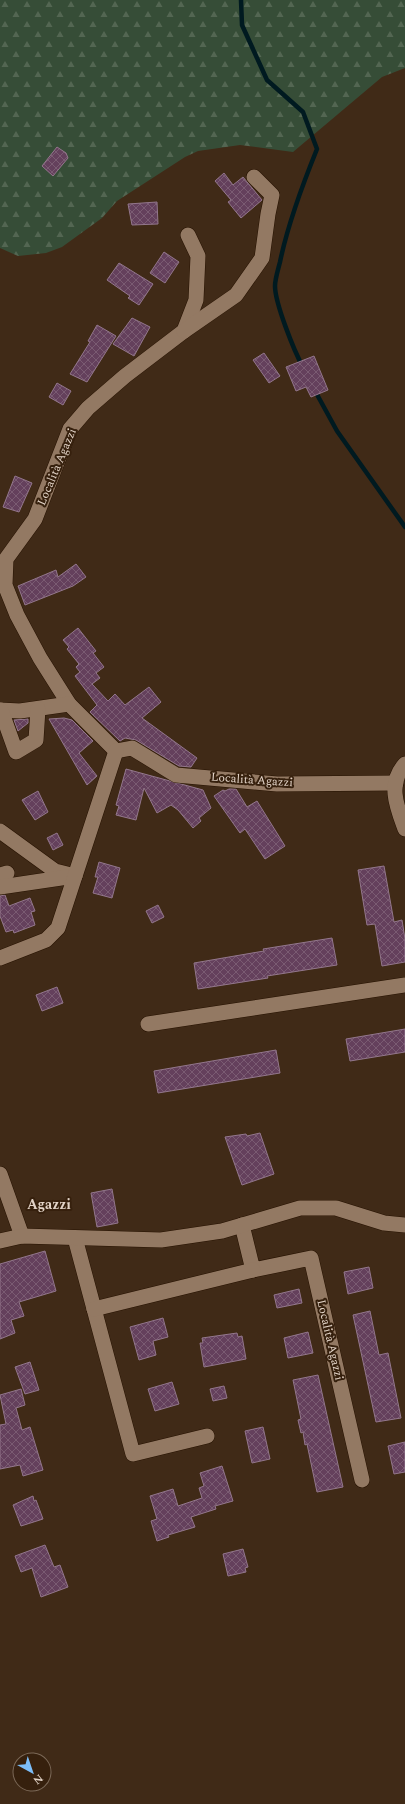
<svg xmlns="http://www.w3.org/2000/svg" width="405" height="1804" font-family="Spectral,serif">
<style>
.forest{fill:url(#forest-firs)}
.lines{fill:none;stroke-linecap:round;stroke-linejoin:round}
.stream{stroke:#001a20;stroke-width:4.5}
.building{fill:url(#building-cross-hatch);stroke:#93778c}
.minor-casing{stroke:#261201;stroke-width:16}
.minor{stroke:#937963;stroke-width:15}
.labels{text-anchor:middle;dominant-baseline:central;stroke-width:4;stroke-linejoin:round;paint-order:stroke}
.street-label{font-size:12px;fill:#e2d3c7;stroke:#36200d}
.quarter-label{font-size:14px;font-weight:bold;fill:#e2d3c7;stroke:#36200d}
</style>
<defs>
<pattern id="forest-firs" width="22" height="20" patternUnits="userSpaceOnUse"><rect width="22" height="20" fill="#364d37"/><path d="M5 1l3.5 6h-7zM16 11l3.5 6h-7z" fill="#536652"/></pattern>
<pattern id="building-cross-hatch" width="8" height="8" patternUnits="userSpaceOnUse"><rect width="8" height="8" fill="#64405c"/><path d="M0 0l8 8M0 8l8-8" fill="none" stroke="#7a5b72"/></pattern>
</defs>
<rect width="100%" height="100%" fill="#402a17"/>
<path class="forest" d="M 0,0 L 405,0 L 405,68 L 382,77 L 293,152 L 240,145 L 198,151 L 185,157 L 117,201 L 102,218 L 62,247 L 46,253 L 18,256 L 0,248 Z"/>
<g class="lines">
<g class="stream">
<path d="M 241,0 L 242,25 L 267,80 L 303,112 L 317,149 C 302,186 288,223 280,262 C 278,270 275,279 275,286 C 275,303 294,351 303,367"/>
<path d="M 314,389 L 337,431 L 405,527"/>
</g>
</g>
<g class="building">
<path d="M 57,147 L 66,153 L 68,158 L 53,176 L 42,166 Z"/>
<path d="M 224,173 L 233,185 L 243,177 L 262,200 L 241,218 L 228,202 L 231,200 L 215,181 Z"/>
<path d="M 157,202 L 158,224 L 132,225 L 128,204 Z"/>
<path d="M 164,252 L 179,262 L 165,283 L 150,273 Z"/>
<path d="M 119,263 L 153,284 L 139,305 L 128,298 L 130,296 L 107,280 Z"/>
<path d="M 132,318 L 150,327 L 134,356 L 113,344 Z"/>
<path d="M 97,325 L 116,336 L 87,382 L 70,374 L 90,342 L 88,341 Z"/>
<path d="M 264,353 L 280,376 L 269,383 L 253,360 Z"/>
<path d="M 314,356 L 328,390 L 311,397 L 306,387 L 296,391 L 286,367 Z"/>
<path d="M 57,383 L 71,391 L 63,405 L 49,397 Z"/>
<path d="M 15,476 L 32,483 L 19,512 L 3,507 Z"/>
<path d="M 76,564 L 86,577 L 73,586 L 25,605 L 18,586 L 56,570 L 58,577 Z"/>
<path d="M 78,628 L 96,651 L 93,653 L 104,667 L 96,673 L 100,678 L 92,684 L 108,701 L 115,694 L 125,705 L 149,687 L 161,702 L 142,718 L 197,758 L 191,767 L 179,766 L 136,740 L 125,738 L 120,741 L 90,712 L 97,705 L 75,676 L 80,672 L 76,667 L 79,664 L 67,649 L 69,647 L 63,640 Z"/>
<path d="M 64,718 L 72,720 L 93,741 L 79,753 L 97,776 L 87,785 L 49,719 Z"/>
<path d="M 28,719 L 28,723 L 18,731 L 14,720 Z"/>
<path d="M 126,769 L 203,790 L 211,808 L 199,818 L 201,821 L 193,828 L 178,810 L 171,805 L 157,813 L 144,788 L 136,820 L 116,815 L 119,806 L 116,805 Z"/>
<path d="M 229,789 L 236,789 L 247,807 L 257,801 L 285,846 L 265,859 L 245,829 L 240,833 L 214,796 L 223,790 L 225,791 Z"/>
<path d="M 38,791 L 48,812 L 35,820 L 22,800 Z"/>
<path d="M 57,833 L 63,845 L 53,850 L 47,838 Z"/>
<path d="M 99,862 L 120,868 L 112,898 L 93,893 L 98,877 L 95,877 Z"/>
<path d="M 384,866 L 394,922 L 402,920 L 405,939 L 405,962 L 382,966 L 375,924 L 367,925 L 358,870 Z"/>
<path d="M 5,895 L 9,906 L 30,898 L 35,911 L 31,912 L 35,925 L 14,933 L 13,930 L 6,932 L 0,916 L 0,896 Z"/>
<path d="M 158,905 L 164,917 L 152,923 L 146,911 Z"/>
<path d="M 332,938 L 337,965 L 267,976 L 268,978 L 198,989 L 194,963 L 264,951 L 263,949 Z"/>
<path d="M 57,987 L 63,1003 L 42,1011 L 36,995 Z"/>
<path d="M 405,1029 L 405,1052 L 350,1061 L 346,1039 Z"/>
<path d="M 276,1050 L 280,1073 L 158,1093 L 154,1071 Z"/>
<path d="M 260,1133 L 274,1174 L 242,1185 L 225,1137 L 246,1134 L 247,1136 Z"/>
<path d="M 112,1189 L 118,1223 L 97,1227 L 91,1193 Z"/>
<path d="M 45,1251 L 56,1291 L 19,1302 L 24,1316 L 11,1320 L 15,1333 L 0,1339 L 0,1264 Z"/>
<path d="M 369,1267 L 373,1288 L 348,1294 L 344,1272 Z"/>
<path d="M 299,1289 L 302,1303 L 277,1308 L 274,1295 Z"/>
<path d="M 370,1311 L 379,1355 L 388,1353 L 401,1418 L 376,1422 L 353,1315 Z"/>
<path d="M 163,1318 L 168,1337 L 153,1341 L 156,1355 L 139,1360 L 130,1327 Z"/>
<path d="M 308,1332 L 313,1353 L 288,1358 L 284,1338 Z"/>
<path d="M 237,1333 L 238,1337 L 242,1336 L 246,1359 L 204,1367 L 200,1343 L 203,1343 L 202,1338 Z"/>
<path d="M 30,1362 L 39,1390 L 25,1394 L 15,1367 Z"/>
<path d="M 318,1375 L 343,1487 L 317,1492 L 307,1444 L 305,1445 L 303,1432 L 301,1433 L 298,1420 L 301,1419 L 293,1380 Z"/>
<path d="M 172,1382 L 179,1404 L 155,1411 L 148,1389 Z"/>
<path d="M 224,1386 L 227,1398 L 213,1401 L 210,1389 Z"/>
<path d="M 21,1389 L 25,1405 L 16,1408 L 22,1430 L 30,1427 L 43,1470 L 23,1476 L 20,1465 L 0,1469 L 0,1425 L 6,1424 L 0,1395 Z"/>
<path d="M 263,1427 L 270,1459 L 252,1463 L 245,1431 Z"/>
<path d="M 405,1442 L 405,1472 L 394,1474 L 388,1446 Z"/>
<path d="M 222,1466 L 233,1501 L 215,1506 L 216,1509 L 191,1517 L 195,1527 L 168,1535 L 169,1537 L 157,1541 L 151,1521 L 157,1519 L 150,1496 L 173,1489 L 178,1506 L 202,1498 L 199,1488 L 204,1486 L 200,1473 Z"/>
<path d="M 33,1496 L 34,1501 L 36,1500 L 43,1519 L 21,1526 L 13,1505 Z"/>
<path d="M 45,1545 L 54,1567 L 60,1565 L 68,1587 L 41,1597 L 32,1568 L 21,1572 L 15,1556 Z"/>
<path d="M 243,1549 L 248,1567 L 245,1568 L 246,1572 L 228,1576 L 223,1554 Z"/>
</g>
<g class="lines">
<defs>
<g id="minor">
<path d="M 188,235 L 198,256 L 196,300 L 184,331 L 125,376 L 88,408 L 70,429 L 35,519 L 6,559 L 5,585 L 17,615 L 40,658 L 69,704 L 116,751 L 132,748 L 176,775 L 277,784 L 396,783"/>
<path d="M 184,331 L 236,295 L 262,258 L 268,214 L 272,195 L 254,177"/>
<path d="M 0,710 L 20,711 L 69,704"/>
<path d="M 1,710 L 16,752 L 36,740 L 38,709"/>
<path d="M 405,764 C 387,784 397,807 405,829"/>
<path d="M 0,831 L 55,871 L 75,876"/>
<path d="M 0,875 L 7,873"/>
<path d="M 0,887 L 68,877"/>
<path d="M 0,958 L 46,940 L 58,928 L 116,751"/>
<path d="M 148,1024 L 405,985"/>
<path d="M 0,1174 L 22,1236"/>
<path d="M 242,1225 L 253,1270 L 311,1258 L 362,1480"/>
<path d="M 75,1238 L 133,1454 L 207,1436"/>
<path d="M 0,1241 L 22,1236 L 161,1240 L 222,1231 L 300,1208 L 336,1208 L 384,1223 L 405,1225"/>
<path d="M 94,1309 L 253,1270"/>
</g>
</defs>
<use href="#minor" class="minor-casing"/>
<use href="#minor" class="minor"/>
</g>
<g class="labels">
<g class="street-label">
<text transform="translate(57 467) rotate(-67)">Località Agazzi</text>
<text transform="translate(252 780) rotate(4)">Località Agazzi</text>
<text transform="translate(330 1340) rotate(77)">Località Agazzi</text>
</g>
<g class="quarter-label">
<text x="49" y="1204">Agazzi</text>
</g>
</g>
<g transform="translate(32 1772) rotate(140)"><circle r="19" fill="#36200d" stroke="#7b6857"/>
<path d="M0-3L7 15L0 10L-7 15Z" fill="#7dbef9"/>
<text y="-6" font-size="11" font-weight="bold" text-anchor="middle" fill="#e2d3c7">N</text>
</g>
</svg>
